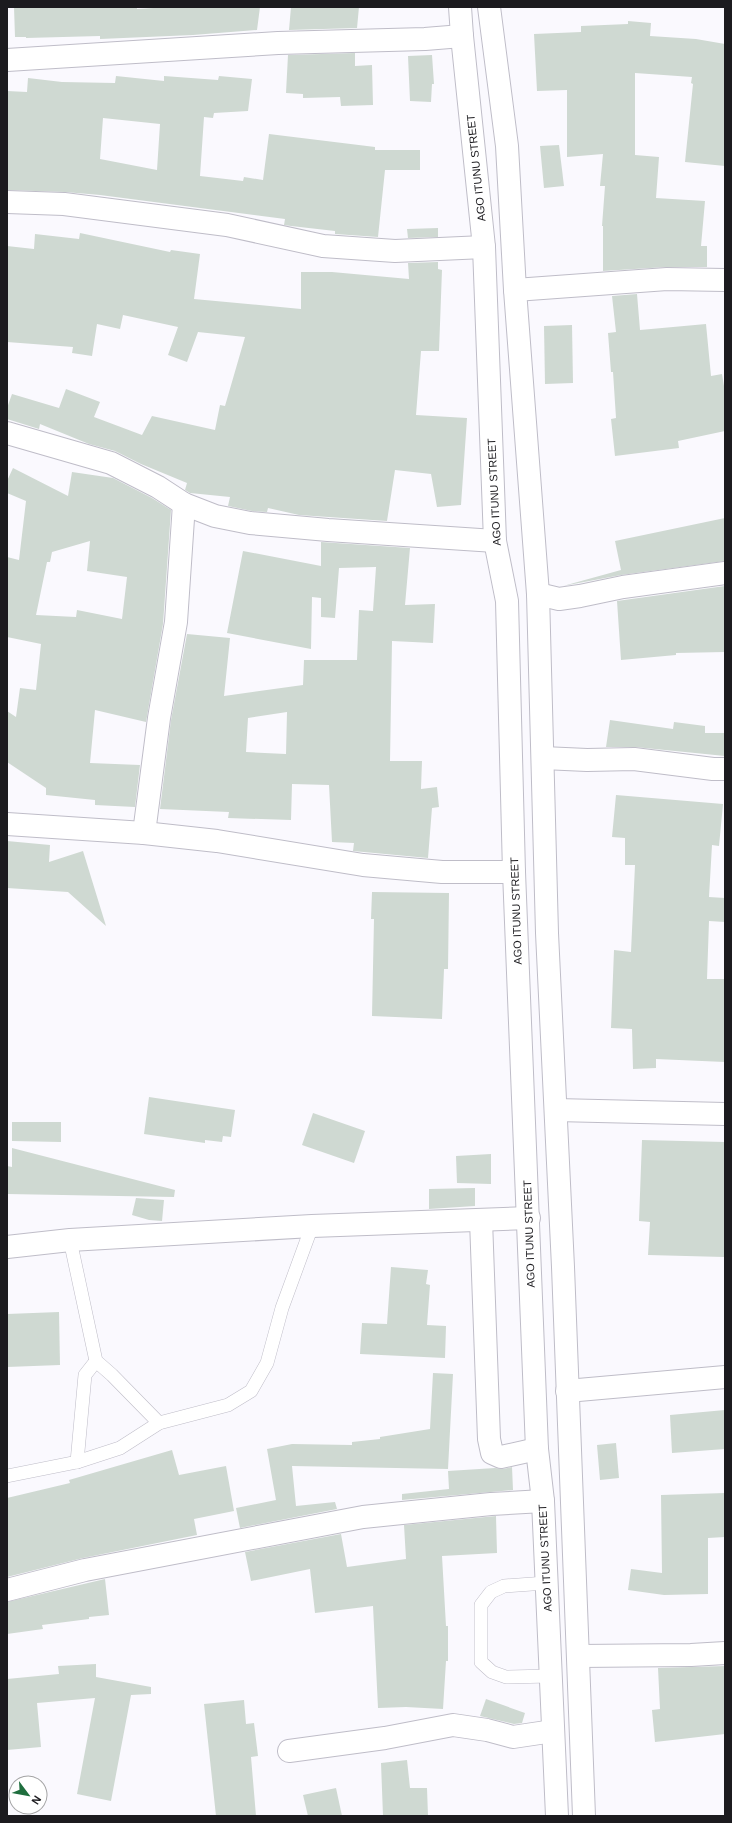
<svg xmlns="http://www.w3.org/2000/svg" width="732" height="1823" font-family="Arial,sans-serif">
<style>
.building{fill:#cfd9d2;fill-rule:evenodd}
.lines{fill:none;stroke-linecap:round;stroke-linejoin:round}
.service-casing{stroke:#bfbdc8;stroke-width:14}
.minor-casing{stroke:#bfbdc8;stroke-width:24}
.secondary-casing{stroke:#bfbdc8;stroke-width:24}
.service{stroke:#fff;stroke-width:13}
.minor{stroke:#fff;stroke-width:22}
.secondary{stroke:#fff;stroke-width:22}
.labels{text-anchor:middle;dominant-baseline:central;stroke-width:3.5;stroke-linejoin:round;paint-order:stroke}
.street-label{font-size:11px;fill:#1c1b1f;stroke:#fff}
</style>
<rect width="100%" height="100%" fill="#faf9fe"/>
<g class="building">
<path d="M 14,7 L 137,7 L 137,9 L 170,7 L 260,7 L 257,30 L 193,35 L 100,39 L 100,36 L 26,38 L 26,37 L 15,37 Z"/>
<path d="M 291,7 L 359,7 L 357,28 L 289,30 Z"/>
<path d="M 628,21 L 651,23 L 650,36 L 696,39 L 725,44 L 725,166 L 685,162 L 693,84 L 691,83 L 692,77 L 635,73 L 635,155 L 659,157 L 656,198 L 705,201 L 701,246 L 707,246 L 707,267 L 666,267 L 603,271 L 603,226 L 602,226 L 605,186 L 600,186 L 603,154 L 567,157 L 567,90 L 537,91 L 534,34 L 581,32 L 581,26 L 628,24 Z"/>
<path d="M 355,53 L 355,66 L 372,65 L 373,105 L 341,106 L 340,97 L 303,98 L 303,94 L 286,93 L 288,55 Z"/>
<path d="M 432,55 L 434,84 L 432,84 L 431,102 L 410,101 L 408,56 Z"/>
<path d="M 116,76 L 164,81 L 164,76 L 218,80 L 219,76 L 252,79 L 248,111 L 214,113 L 213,118 L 204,117 L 200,176 L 243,181 L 244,177 L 263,180 L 269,134 L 375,147 L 375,150 L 420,150 L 420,170 L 385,170 L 378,237 L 335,234 L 335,231 L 291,226 L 284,225 L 285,219 L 100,195 L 65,192 L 7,190 L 7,91 L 27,92 L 28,78 L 62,82 L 115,83 ZM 103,118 L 160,124 L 157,170 L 100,159 Z"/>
<path d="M 559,145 L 564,186 L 544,188 L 540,146 Z"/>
<path d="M 438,228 L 438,237 L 408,238 L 407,229 Z"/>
<path d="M 80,233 L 170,252 L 171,250 L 200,254 L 194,299 L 301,309 L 301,272 L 332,272 L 409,279 L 408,263 L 438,262 L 438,269 L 442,270 L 439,351 L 421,351 L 416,415 L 467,418 L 461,505 L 437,507 L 431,474 L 395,470 L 387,521 L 299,515 L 268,508 L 267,512 L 252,511 L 228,506 L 230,497 L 190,493 L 185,490 L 187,483 L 141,464 L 115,451 L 89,444 L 40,424 L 39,429 L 7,419 L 7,408 L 12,394 L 59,408 L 66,389 L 100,402 L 94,417 L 142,435 L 152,416 L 215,430 L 220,405 L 225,406 L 245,337 L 198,332 L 187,362 L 168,355 L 178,327 L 123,315 L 120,329 L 97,324 L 92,356 L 72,353 L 73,347 L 7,342 L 7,246 L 34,249 L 35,234 L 79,239 Z"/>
<path d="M 637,294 L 640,330 L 706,324 L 711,376 L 722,374 L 725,392 L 725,431 L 678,441 L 679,448 L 615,456 L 611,419 L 616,418 L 613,372 L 611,372 L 608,333 L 616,332 L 612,296 Z"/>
<path d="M 572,325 L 573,383 L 545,384 L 544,326 Z"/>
<path d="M 13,468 L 68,496 L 72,472 L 113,478 L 152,498 L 171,510 L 163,624 L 146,722 L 95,710 L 90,763 L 140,765 L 135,807 L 95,805 L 95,800 L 46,795 L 46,788 L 7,762 L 7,711 L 16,717 L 20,688 L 36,690 L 41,644 L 7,637 L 7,557 L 19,560 L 26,501 L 7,493 L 7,481 ZM 90,541 L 87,571 L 127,577 L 122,619 L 77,610 L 76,617 L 36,615 L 47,562 L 50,562 L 52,552 Z"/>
<path d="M 725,518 L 725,561 L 621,575 L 563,586 L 621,570 L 615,541 Z"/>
<path d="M 321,542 L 410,548 L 405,605 L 435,604 L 433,643 L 392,641 L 390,761 L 422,761 L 421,789 L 437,787 L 439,807 L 432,808 L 428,858 L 353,851 L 354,843 L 332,842 L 329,785 L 292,784 L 291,820 L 228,818 L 229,812 L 160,809 L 171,720 L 187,634 L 230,638 L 224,696 L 303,685 L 304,660 L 357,660 L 359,610 L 373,611 L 376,567 L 339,568 L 335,618 L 321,617 L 321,598 L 312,597 L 311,649 L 227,633 L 243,551 L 321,566 ZM 287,712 L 286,754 L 246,752 L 248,718 Z"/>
<path d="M 725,586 L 725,652 L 676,653 L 676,655 L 621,660 L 617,601 Z"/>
<path d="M 610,720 L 673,729 L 674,722 L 705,726 L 705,733 L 725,733 L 725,756 L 635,747 L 606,747 Z"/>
<path d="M 616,795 L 723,804 L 719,846 L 712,845 L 709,897 L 725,898 L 725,922 L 709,921 L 707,979 L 725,979 L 725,1062 L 656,1059 L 656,1068 L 633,1069 L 632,1029 L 611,1028 L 614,950 L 631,952 L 635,865 L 625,865 L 625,838 L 612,837 Z"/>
<path d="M 7,841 L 50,845 L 49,862 L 83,851 L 106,926 L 68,892 L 7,888 Z"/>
<path d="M 372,892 L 449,893 L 448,969 L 444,969 L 442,1019 L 372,1016 L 374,919 L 371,919 Z"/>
<path d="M 149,1097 L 235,1110 L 231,1137 L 223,1136 L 222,1142 L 205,1140 L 205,1143 L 144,1134 Z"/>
<path d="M 313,1113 L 365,1131 L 354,1163 L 302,1145 Z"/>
<path d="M 12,1122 L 61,1122 L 61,1142 L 12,1141 Z"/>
<path d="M 642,1140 L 725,1142 L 724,1257 L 648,1255 L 650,1222 L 639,1221 Z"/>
<path d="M 12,1148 L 175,1190 L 174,1197 L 7,1194 L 7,1166 L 12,1167 Z"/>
<path d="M 491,1154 L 491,1184 L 457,1183 L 456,1156 Z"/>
<path d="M 475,1188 L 475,1206 L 429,1209 L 429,1189 Z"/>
<path d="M 136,1198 L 164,1200 L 162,1221 L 149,1220 L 132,1215 Z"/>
<path d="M 391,1267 L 428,1270 L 426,1284 L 430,1285 L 427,1325 L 446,1326 L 445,1358 L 360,1354 L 362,1323 L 387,1324 Z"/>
<path d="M 59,1312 L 60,1365 L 7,1367 L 7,1314 Z"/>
<path d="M 433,1373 L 453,1374 L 448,1469 L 292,1466 L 296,1506 L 335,1502 L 337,1509 L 240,1528 L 236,1508 L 276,1500 L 267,1449 L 292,1444 L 352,1445 L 352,1442 L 380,1439 L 380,1437 L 430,1429 Z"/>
<path d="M 725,1410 L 725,1449 L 672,1453 L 670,1415 Z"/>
<path d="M 616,1443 L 619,1478 L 600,1480 L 597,1445 Z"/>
<path d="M 172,1450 L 179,1475 L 226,1466 L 234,1511 L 194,1519 L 197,1535 L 83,1558 L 7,1577 L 7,1498 L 70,1483 L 69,1480 Z"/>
<path d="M 512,1467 L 513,1490 L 402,1500 L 402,1494 L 449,1489 L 448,1471 L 495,1468 L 503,1469 Z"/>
<path d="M 725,1493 L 725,1537 L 708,1538 L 708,1594 L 664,1595 L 628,1590 L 631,1569 L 662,1573 L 661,1495 Z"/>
<path d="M 496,1516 L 497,1553 L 442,1556 L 446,1626 L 448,1626 L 448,1661 L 446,1661 L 443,1709 L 406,1707 L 378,1708 L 373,1606 L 315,1613 L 310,1569 L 251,1581 L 245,1552 L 341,1534 L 347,1567 L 406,1559 L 404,1525 Z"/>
<path d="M 105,1579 L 109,1615 L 89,1617 L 89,1619 L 42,1625 L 43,1629 L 7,1634 L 7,1602 Z"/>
<path d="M 96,1664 L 96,1677 L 151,1687 L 151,1694 L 131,1695 L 111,1801 L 77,1794 L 95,1698 L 37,1703 L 41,1747 L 7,1750 L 7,1679 L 59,1674 L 58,1666 Z"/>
<path d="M 725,1666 L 725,1734 L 655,1742 L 652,1710 L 660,1709 L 658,1668 Z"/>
<path d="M 486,1699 L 525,1713 L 522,1723 L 514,1724 L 480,1716 Z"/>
<path d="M 244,1700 L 246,1724 L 254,1723 L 258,1756 L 251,1757 L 256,1816 L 216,1816 L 204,1704 Z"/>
<path d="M 407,1760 L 410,1788 L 427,1788 L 428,1816 L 383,1816 L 381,1763 Z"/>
<path d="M 336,1788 L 342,1816 L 308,1816 L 303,1795 Z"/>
</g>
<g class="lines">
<defs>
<g id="service">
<path d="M 70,1240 L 96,1361 L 112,1375 L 159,1423"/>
<path d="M 77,1462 L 85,1375 L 96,1361"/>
<path d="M 7,1476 L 77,1462 L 120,1448 L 159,1423 L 228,1405 L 251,1391 L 267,1363 L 282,1308 L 312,1226"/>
<path d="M 546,1583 L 504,1586 L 491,1592 L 481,1605 L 481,1662 L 492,1672 L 506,1677 L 550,1676"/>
</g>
<g id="minor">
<path d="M 7,60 L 278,43 L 425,39 L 462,36"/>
<path d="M 7,202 L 64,204 L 227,225 L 323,246 L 395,251 L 484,247"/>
<path d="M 515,290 L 667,279 L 725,280"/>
<path d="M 7,433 L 111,463 L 158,487 L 184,504 L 215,516 L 250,523 L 328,530 L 495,541"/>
<path d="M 538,594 L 559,599 L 580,596 L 623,587 L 725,573"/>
<path d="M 543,758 L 587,760 L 634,759 L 713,769 L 725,769"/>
<path d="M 7,824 L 144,833 L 217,841 L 363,865 L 442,872 L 514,872"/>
<path d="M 144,833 L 159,718 L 176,622 L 184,504"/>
<path d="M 556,1110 L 725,1114"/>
<path d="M 481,1220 L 489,1439 L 492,1453 L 501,1457 L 537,1449"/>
<path d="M 7,1247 L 70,1240 L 312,1226 L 529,1218"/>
<path d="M 567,1391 L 725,1377"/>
<path d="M 7,1590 L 85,1570 L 363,1517 L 491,1504 L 543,1501"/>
<path d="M 578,1656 L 691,1655 L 725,1653"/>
<path d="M 289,1751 L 385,1738 L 453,1725 L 487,1730 L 513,1737 L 553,1731"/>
</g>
<g id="secondary">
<path d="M 460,7 L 462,36 L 484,247 L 495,541 L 507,601 L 514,872 L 537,1449 L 543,1501 L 557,1816"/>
<path d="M 489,7 L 507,146 L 515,290 L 538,594 L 547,933 L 563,1267 L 584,1816"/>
</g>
</defs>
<use href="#service" class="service-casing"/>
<use href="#minor" class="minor-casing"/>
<use href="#secondary" class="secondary-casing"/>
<use href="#service" class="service"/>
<use href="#minor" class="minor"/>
<use href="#secondary" class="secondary"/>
</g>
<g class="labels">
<g class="street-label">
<text transform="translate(476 168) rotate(-96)">AGO ITUNU STREET</text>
<text transform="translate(494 492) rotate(-93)">AGO ITUNU STREET</text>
<text transform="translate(516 911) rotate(-92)">AGO ITUNU STREET</text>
<text transform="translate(529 1234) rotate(-92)">AGO ITUNU STREET</text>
<text transform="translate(545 1558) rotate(-93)">AGO ITUNU STREET</text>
</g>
</g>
<rect width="732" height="1823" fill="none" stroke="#1c1b1f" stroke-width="16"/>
<g transform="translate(28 1795) rotate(122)"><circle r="19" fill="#ffffff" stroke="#a4a4a5"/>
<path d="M0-3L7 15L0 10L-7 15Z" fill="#1f6e3e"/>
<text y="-6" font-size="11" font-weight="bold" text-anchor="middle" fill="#1c1b1f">N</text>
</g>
</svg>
